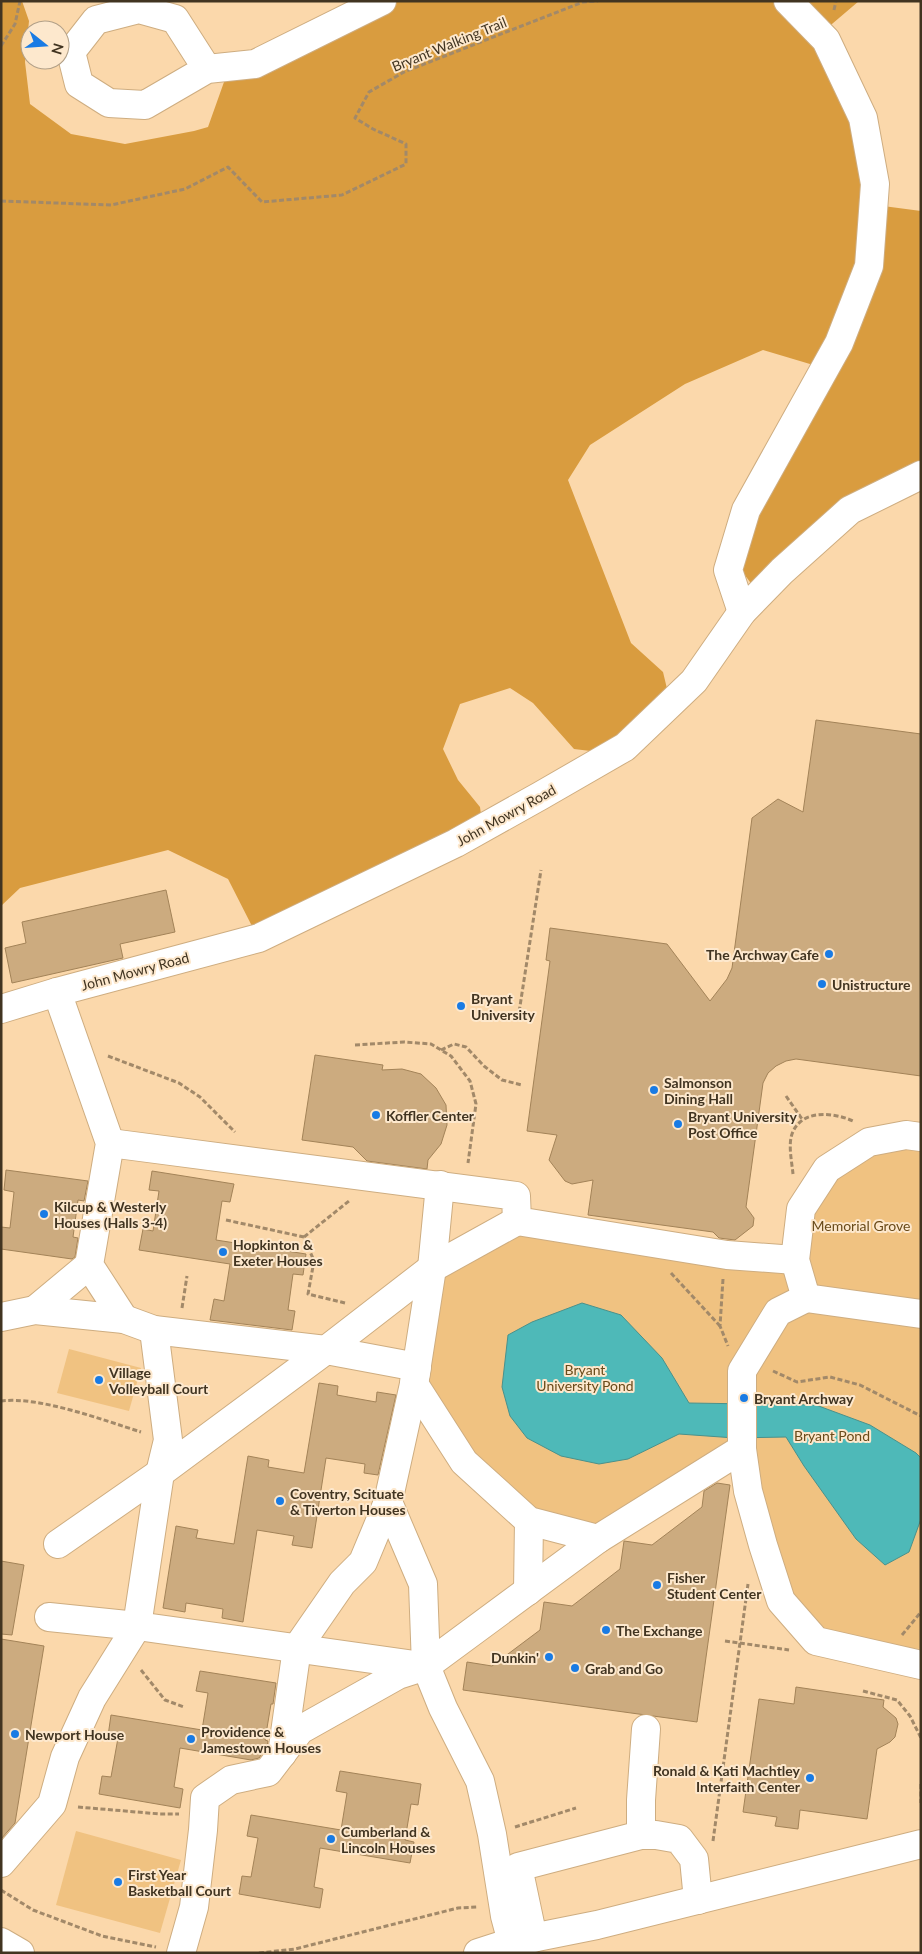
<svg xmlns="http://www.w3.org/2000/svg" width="922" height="1954" font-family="Lato,sans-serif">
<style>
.green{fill:#f0c281}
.forest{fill:#d99c3f}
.water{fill:#4eb9b8;stroke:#4a918b}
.building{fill:#ccab7f;stroke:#a38358}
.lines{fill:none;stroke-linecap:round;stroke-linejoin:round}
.minor-casing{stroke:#cead80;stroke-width:30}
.path{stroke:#a28969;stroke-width:3;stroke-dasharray:5 2.5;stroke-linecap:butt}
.minor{stroke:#fff;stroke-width:28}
.poi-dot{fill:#197be4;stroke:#fde8cd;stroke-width:2}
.labels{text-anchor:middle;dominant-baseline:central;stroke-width:4;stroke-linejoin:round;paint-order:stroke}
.street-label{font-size:14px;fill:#413421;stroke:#fde8cd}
.poi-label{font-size:14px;font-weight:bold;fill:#413421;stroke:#fde8cd;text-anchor:start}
.park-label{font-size:14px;fill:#6a4b1a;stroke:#fde8cd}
</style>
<rect width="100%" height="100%" fill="#fbd8ab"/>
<g class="green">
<path d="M 921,1137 L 921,1649 L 816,1641 L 781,1601 L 742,1450 L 598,1539 L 529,1521 L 464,1462 L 417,1367 L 432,1268 L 517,1221 L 795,1260 L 801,1209 L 827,1169 Z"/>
<path d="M 69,1349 L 141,1368 L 129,1411 L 57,1393 Z"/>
<path d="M 76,1831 L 181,1860 L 160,1933 L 56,1905 Z"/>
</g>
<path class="forest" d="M 1,1 L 22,1 L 29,21 L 25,62 L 30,104 L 71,134 L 125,144 L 194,131 L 208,127 L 229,68 L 386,1 L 859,1 L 812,41 L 859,133 L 868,204 L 921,211 L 921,472 L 753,586 L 735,562 L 820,367 L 763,350 L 685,384 L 590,445 L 568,480 L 631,643 L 663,672 L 669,697 L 599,752 L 574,749 L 533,703 L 510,688 L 460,704 L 443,749 L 458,780 L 480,807 L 483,829 L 256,934 L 228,879 L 168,850 L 20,888 L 1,906 Z"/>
<path class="water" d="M 582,1303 L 621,1315 L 662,1358 L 689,1403 L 816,1405 L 870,1425 L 916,1453 L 921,1458 L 921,1519 L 909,1552 L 885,1565 L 856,1539 L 804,1466 L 786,1437 L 735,1438 L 679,1434 L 628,1459 L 599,1464 L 561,1456 L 527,1438 L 510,1416 L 502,1387 L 508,1335 L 532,1322 Z"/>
<g class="building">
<path d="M 816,720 L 921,734 L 921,1076 L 796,1059 L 786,1061 L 776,1066 L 768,1073 L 763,1083 L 746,1207 L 754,1218 L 753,1226 L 735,1240 L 719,1238 L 713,1232 L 588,1215 L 593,1180 L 572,1184 L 565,1181 L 549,1160 L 557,1135 L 527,1131 L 550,961 L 546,960 L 550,928 L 667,944 L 710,1001 L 727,979 L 732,968 L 752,818 L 778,799 L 803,812 Z"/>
<path d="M 166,890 L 175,932 L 120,944 L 123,958 L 12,983 L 5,948 L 26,943 L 22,922 Z"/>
<path d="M 315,1055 L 383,1065 L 382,1070 L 402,1069 L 421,1074 L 436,1088 L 446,1105 L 447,1125 L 441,1144 L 428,1160 L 427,1169 L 367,1161 L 353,1147 L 302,1140 Z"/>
<path d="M 6,1170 L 88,1181 L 84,1201 L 78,1200 L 73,1237 L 78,1238 L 75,1257 L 72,1259 L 1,1249 L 1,1227 L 10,1228 L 14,1192 L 4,1190 Z"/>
<path d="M 152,1171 L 234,1184 L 230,1202 L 222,1201 L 216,1240 L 306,1254 L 303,1275 L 293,1274 L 288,1310 L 295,1311 L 292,1330 L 210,1320 L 214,1299 L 224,1301 L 230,1264 L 139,1250 L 143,1229 L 153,1231 L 159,1191 L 149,1190 Z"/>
<path d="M 319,1383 L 338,1386 L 337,1395 L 376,1402 L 377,1392 L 396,1395 L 378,1475 L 364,1473 L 365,1464 L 326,1458 L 312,1548 L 292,1545 L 294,1536 L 257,1530 L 243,1622 L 222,1618 L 223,1609 L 186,1603 L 185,1612 L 163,1608 L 176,1526 L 198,1530 L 196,1538 L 234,1544 L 248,1456 L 269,1460 L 268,1467 L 304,1473 Z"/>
<path d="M 717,1483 L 730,1485 L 697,1722 L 463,1690 L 467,1662 L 492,1666 L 540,1630 L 544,1602 L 572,1606 L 620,1569 L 624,1541 L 652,1545 L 702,1507 L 704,1491 Z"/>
<path d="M 1,1561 L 24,1565 L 12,1635 L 1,1634 Z"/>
<path d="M 1,1639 L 44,1646 L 15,1823 L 1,1839 Z"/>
<path d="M 200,1671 L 276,1683 L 273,1704 L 271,1704 L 265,1740 L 268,1741 L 267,1747 L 259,1758 L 251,1760 L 180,1748 L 174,1787 L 183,1789 L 180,1808 L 99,1794 L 102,1776 L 111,1777 L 118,1738 L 108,1736 L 111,1715 L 202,1730 L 208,1693 L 196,1691 Z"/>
<path d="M 796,1687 L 884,1700 L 883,1707 L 896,1718 L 898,1724 L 895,1737 L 890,1742 L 877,1749 L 867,1819 L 800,1810 L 798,1829 L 775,1826 L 777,1817 L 743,1812 L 759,1699 L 794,1704 Z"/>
<path d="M 340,1771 L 421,1784 L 418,1805 L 411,1804 L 405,1840 L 414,1842 L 410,1863 L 320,1848 L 314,1887 L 323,1889 L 320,1908 L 239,1894 L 242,1876 L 251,1877 L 258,1838 L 247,1836 L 251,1815 L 341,1830 L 347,1793 L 336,1791 Z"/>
</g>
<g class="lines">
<defs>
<g id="minor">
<path d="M 207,69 L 175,19 L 139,9 L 96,20 L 71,52 L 79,84 L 109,103 L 145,105 L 207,69 L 255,64 L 382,1"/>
<path d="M 742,612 L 728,570 L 746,510 L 839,343 L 869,266 L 875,184 L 863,118 L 826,40 L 788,1"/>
<path d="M 57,992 L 110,1143 L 89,1265 L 124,1319"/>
<path d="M 1,1009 L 57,992 L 259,938 L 456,843 L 540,796 L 625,747 L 694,681 L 742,612 L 782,571 L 850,510 L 921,475"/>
<path d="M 921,1137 L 906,1135 L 869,1142 L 827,1169 L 801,1209 L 795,1260 L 806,1298 L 778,1312 L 742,1371 L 742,1449 L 748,1491 L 763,1545 L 781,1601 L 816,1641 L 921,1665"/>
<path d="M 110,1143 L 516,1196 L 517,1221 L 727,1255 L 795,1260"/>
<path d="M 440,1185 L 432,1268 L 414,1384 L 388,1502 L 423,1584 L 426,1666 L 443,1708 L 480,1781 L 492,1834 L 505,1916 L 512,1942"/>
<path d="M 806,1298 L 921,1314"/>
<path d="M 35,1310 L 89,1265"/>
<path d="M 1,1317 L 35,1310 L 124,1319 L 154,1330 L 326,1350 L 417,1367 L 414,1384 L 464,1462 L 529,1521 L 598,1539"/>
<path d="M 58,1544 L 160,1473 L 326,1350 L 432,1268 L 517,1221"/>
<path d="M 528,1591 L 529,1521"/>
<path d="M 49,1617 L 137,1626 L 422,1666"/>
<path d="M 282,1754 L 297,1648 L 342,1583 L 363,1562 L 388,1502"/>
<path d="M 641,1835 L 641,1800 L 646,1729"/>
<path d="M 1,1863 L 52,1804 L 65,1757 L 92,1698 L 137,1626 L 160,1473 L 168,1440 L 154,1330"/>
<path d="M 533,1938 L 518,1867 L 641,1835 L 656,1835 L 679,1839 L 694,1859 L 698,1900"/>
<path d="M 1,1942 L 20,1953"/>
<path d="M 181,1953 L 194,1907 L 203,1830 L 205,1798 L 231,1780 L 268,1772 L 300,1730 L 398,1675 L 426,1666 L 598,1539 L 742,1449"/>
<path d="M 478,1953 L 512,1942 L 597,1925 L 921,1844"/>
</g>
</defs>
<use href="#minor" class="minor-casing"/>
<g class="path">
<path d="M 834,10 L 836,1"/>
<path d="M 1,46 L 15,24 L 20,1"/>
<path d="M 1,201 L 111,205 L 185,189 L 228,167 L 262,202 L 342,195 L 406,164 L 406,144 L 373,129 L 355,118 L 369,92 L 404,72 L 583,2 L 598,1"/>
<path d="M 518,1019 L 541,870"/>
<path d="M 355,1045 L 404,1042 L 431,1044 L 451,1056 L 470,1081 L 476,1104 L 468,1163"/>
<path d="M 441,1050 L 454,1044 L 466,1047 L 484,1066 L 502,1080 L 522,1085"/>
<path d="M 108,1056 L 179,1083 L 200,1097 L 235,1132"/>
<path d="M 786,1096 L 802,1119"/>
<path d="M 793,1174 C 792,1163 788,1145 792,1134 C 801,1109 833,1112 853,1121"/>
<path d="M 226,1220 L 304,1237 L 314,1261 L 308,1294 L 345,1303"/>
<path d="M 304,1237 L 349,1201"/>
<path d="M 671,1273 L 720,1326"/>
<path d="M 723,1279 L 720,1326 L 728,1346"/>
<path d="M 182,1308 L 187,1276"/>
<path d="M 773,1371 L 797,1382 L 830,1377 L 860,1385 L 921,1416"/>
<path d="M 1,1401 C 39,1396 103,1420 141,1432"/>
<path d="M 902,1635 L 921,1612"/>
<path d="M 725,1641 L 789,1650"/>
<path d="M 141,1670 L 165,1700 L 184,1707"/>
<path d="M 863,1691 L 897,1700 L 910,1716 L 921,1738"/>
<path d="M 921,1784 L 921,1803"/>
<path d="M 78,1807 L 160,1814 L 179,1814"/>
<path d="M 515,1827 L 576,1808"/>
<path d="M 713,1841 L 748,1584"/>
<path d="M 1,1890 L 33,1910 L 102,1936 L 156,1947"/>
<path d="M 259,1953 L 295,1949 L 458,1908 L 478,1907"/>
</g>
<use href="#minor" class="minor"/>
</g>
<g class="poi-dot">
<circle cx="829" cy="954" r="5"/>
<circle cx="822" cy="984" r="5"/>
<circle cx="461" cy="1006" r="5"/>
<circle cx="654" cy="1090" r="5"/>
<circle cx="376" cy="1115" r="5"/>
<circle cx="678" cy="1124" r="5"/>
<circle cx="44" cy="1214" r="5"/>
<circle cx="223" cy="1252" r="5"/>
<circle cx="99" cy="1380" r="5"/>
<circle cx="744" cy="1398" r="5"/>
<circle cx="280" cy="1501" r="5"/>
<circle cx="657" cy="1585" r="5"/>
<circle cx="606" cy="1630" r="5"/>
<circle cx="549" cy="1657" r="5"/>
<circle cx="575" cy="1668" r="5"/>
<circle cx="15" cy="1734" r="5"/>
<circle cx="191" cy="1739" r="5"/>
<circle cx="810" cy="1778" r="5"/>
<circle cx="331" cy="1839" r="5"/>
<circle cx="118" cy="1882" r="5"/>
</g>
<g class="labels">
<g class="street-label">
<text transform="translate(449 44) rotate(-22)">Bryant Walking Trail</text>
<text transform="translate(506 815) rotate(-29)">John Mowry Road</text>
<text transform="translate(135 971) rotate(-15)">John Mowry Road</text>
</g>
<g class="poi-label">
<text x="819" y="954" text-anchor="end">The Archway Cafe</text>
<text x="832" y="984">Unistructure</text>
<text x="471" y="998">Bryant<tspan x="471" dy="16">University</tspan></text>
<text x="664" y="1082">Salmonson<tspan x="664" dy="16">Dining Hall</tspan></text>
<text x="386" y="1115">Koffler Center</text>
<text x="688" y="1116">Bryant University<tspan x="688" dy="16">Post Office</tspan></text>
<text x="54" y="1206">Kilcup &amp; Westerly<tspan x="54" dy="16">Houses (Halls 3-4)</tspan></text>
<text x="233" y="1244">Hopkinton &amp;<tspan x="233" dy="16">Exeter Houses</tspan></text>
<text x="109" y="1372">Village<tspan x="109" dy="16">Volleyball Court</tspan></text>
<text x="754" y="1398">Bryant Archway</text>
<text x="290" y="1493">Coventry, Scituate<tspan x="290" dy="16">&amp; Tiverton Houses</tspan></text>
<text x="667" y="1577">Fisher<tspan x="667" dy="16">Student Center</tspan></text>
<text x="616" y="1630">The Exchange</text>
<text x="539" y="1657" text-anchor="end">Dunkin'</text>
<text x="585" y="1668">Grab and Go</text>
<text x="201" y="1731">Providence &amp;<tspan x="201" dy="16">Jamestown Houses</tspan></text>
<text x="25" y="1734">Newport House</text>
<text x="800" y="1770" text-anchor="end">Ronald &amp; Kati Machtley<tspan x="800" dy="16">Interfaith Center</tspan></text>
<text x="341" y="1831">Cumberland &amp;<tspan x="341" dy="16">Lincoln Houses</tspan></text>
<text x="128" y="1874">First Year<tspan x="128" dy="16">Basketball Court</tspan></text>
</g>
<g class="park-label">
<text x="861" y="1225">Memorial Grove</text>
<text x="585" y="1369">Bryant<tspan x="585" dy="16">University Pond</tspan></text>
<text x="832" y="1435">Bryant Pond</text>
</g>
</g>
<rect width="922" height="1954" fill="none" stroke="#413421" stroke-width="5"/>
<g transform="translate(45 45) rotate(107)"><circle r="24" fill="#fde8cd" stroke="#b2a088"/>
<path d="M0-4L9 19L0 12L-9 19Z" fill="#197be4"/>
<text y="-8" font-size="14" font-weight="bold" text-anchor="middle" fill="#413421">N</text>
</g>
</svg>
